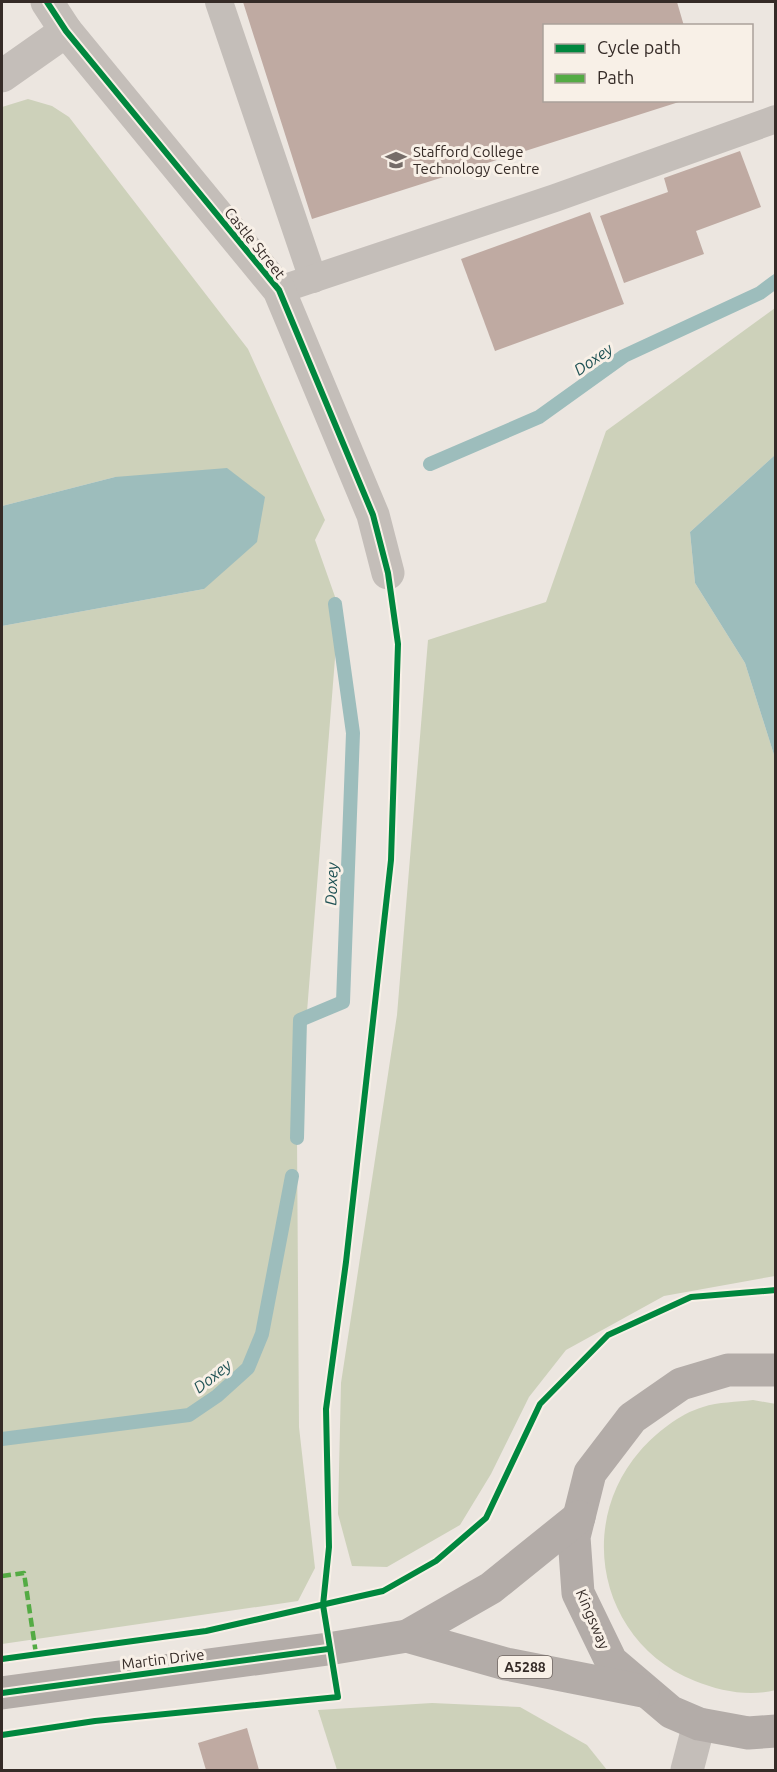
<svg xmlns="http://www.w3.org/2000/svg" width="777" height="1772" font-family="Ubuntu,sans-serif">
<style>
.green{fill:#cdd1ba}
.water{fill:#9dbdbc}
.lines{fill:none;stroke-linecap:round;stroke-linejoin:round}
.stream{stroke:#9dbdbc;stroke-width:14}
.building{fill:#bfaaa2}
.service{stroke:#c4beb9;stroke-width:28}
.minor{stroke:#c4beb9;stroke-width:33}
.tertiary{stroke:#c4beb9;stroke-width:33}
.primary{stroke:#b3aca8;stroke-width:33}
.quiet{stroke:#54ab44;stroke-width:4.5;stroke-dasharray:9 4.5;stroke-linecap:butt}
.cycleway-casing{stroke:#f8f0e7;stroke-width:10}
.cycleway{stroke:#00873e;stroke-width:6}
.labels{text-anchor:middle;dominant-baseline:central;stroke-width:6;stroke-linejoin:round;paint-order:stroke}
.shield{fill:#f8f0e7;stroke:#706661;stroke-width:1.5}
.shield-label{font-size:14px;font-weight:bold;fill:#352b27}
.poi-label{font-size:15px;fill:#352b27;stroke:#f8f0e7;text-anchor:start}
.street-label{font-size:15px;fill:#352b27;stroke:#f8f0e7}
.water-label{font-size:16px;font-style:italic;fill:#1f5255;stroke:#f8f0e7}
</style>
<rect width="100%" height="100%" fill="#ece6e0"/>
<g class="green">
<path d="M 28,99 L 52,106 L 69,117 L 248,349 L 325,520 L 315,540 L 339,608 L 297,1138 L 299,1427 L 315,1568 L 298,1601 L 2,1644 L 2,626 L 204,589 L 115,477 L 2,506 L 2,107 Z"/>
<path d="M 775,308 L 775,455 L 690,532 L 695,583 L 745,663 L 775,758 L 775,1276 L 664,1296 L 566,1350 L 529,1397 L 491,1474 L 460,1525 L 387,1567 L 352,1566 L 338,1514 L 341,1383 L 397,1015 L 428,640 L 546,602 L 606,431 Z"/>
<path d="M 753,1400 L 776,1404 L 776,1690 C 749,1697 720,1691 695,1681 C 602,1644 574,1527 640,1451 C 656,1433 679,1414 703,1407 C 718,1402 737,1402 753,1400 Z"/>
<path d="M 432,1703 L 520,1707 L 587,1745 L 607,1770 L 337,1770 L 318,1710 Z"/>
</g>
<g class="water">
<path d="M 775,455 L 775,758 L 745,663 L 695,583 L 690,532 Z"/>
<path d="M 227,468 L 265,497 L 257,542 L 204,589 L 2,626 L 2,506 L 115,477 Z"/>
</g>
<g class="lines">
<g class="stream">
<path d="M 430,464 L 539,417 L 624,356 L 760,293 L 776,281"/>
<path d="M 297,1138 L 300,1020 L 343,1002 L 353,733 L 335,604"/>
<path d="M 2,1439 L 189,1415 L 217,1396 L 248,1368 L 262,1334 L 292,1176"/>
</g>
</g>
<g class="building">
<path d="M 243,2 L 677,2 L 684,26 L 544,26 L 544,100 L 682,101 L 312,219 Z"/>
<path d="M 740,151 L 761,207 L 696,231 L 704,254 L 624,283 L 600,216 L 668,192 L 664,178 Z"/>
<path d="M 590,212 L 624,304 L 495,351 L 461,259 Z"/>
<path d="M 247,1728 L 259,1770 L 206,1770 L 198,1743 Z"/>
</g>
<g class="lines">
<g class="service">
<path d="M 219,2 L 313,279"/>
<path d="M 279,290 L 555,198 L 776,119"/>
</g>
<g class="minor">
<path d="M 47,2 L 66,31 L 279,290 L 373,515 L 388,573"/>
<path d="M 2,76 L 66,31"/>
</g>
<path class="tertiary" d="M 687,1770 L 699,1724"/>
<g class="primary">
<path d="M 776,1370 L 728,1370 L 681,1384 L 632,1418 L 590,1473 L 574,1537 L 578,1593 L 611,1661 L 671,1712 L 699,1724 L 748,1733 L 776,1731"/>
<path d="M 407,1636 L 506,1664 L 643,1691"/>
<path d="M 2,1693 L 328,1649 L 407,1636 L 491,1588 L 579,1517"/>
</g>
<path class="quiet" d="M 2,1576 L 24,1573 L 36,1654"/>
<defs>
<g id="cycleway">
<path d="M 2,1659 L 206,1631 L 383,1591 L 436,1561 L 486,1518 L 540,1404 L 608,1335 L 691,1297 L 776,1290"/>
<path d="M 2,1693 L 328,1649"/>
<path d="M 2,1735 L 95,1721 L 338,1697 L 323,1605 L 329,1547 L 326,1409 L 346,1262 L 391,860 L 398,644 L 388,573 L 373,515 L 279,290 L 66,31 L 47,2"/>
</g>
</defs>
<use href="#cycleway" class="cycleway-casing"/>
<use href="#cycleway" class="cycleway"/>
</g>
<defs>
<symbol id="university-bare" viewBox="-9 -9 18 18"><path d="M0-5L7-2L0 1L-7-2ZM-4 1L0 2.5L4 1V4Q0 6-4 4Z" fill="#756c68" stroke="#f8f0e7" stroke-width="2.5" paint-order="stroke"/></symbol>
</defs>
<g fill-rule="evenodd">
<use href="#university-bare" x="381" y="145" width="30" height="30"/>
</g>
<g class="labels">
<rect class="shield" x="498" y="1656" width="54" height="22" rx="4.5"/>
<g class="shield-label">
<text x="525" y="1667">A5288</text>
</g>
<g class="poi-label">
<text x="413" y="151">Stafford College<tspan x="413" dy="17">Technology Centre</tspan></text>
</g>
<g class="street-label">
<text transform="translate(255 243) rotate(51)">Castle Street</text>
<text transform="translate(593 1619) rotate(67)">Kingsway</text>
<text transform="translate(163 1659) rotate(-7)">Martin Drive</text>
</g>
<g class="water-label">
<text transform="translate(593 359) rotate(-35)">Doxey</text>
<text transform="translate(331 884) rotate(-88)">Doxey</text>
<text transform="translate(212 1376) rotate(-38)">Doxey</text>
</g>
</g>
<rect width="777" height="1772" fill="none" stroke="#352b27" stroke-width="6"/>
<rect x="543" y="24" width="210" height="78" fill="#f8f0e7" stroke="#aaa19a" stroke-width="1.5"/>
<rect x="555" y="44" width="30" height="9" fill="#00873e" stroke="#aaa19a" stroke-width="1.5"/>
<text x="597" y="54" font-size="18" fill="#352b27">Cycle path</text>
<rect x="555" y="74" width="30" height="9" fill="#54ab44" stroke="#aaa19a" stroke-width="1.5"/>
<text x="597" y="84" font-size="18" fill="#352b27">Path</text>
</svg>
